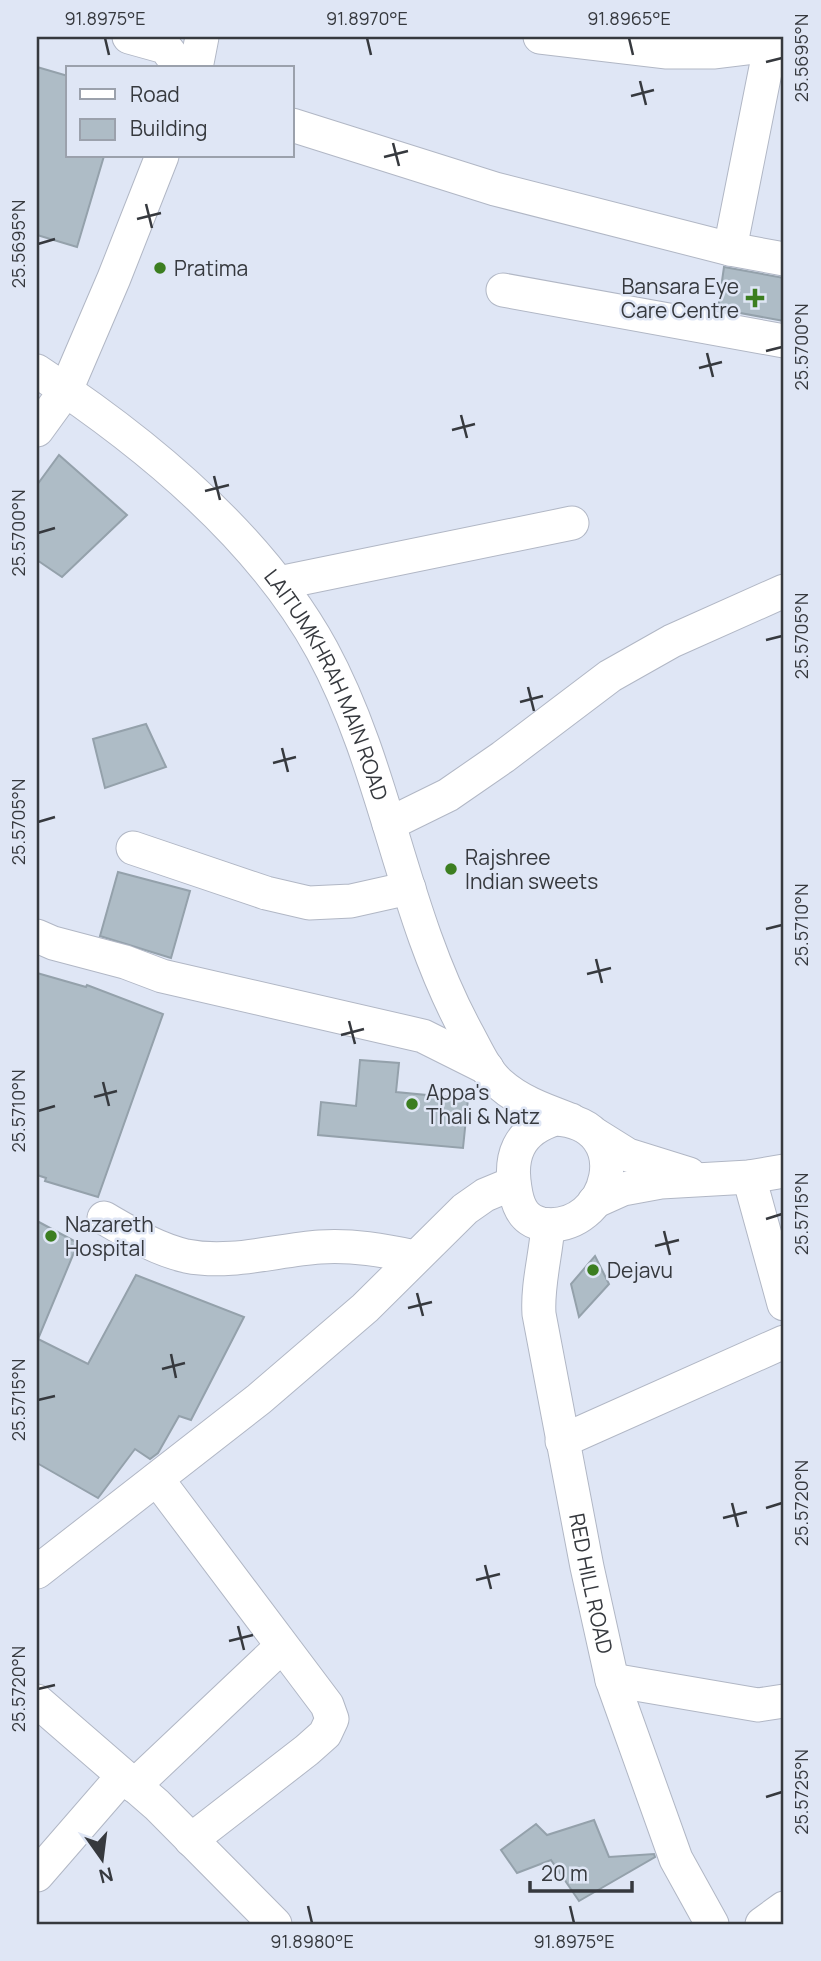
<svg xmlns="http://www.w3.org/2000/svg" width="821" height="1961" font-family="Manrope,sans-serif">
<style>
.building{fill:#aebcc6;stroke:#94a1ab;stroke-width:2}
.lines{fill:none;stroke-linecap:round;stroke-linejoin:round}
.minor-casing{stroke:#b1b7c5;stroke-width:35}
.minor{stroke:#fff;stroke-width:33}
.ticks{fill:none;stroke:#36393e;stroke-width:2.5}
.poi-dot{fill:#3c7e20;stroke:#dfe6f5;stroke-width:2.5}
.labels{text-anchor:middle;dominant-baseline:central;stroke-width:5;stroke-linejoin:round;paint-order:stroke}
.poi-label{font-size:21px;fill:#36393e;stroke:#dfe6f5;text-anchor:start}
.street-label{font-size:21px;fill:#36393e;stroke:#dfe6f5}
.neatline{fill:none;stroke:#36393e;stroke-width:2.5}
.ticks-label{font-size:18px;text-anchor:middle;fill:#36393e}
</style>
<rect width="100%" height="100%" fill="#dfe6f5"/>
<g class="building">
<path d="M 37,67 L 68,76 L 68,156 L 104,156 L 77,247 L 37,235 Z"/>
<path d="M 724,267 L 784,278 L 784,321 L 718,309 Z"/>
<path d="M 59,455 L 127,515 L 62,577 L 37,560 L 37,485 Z"/>
<path d="M 146,724 L 166,767 L 105,788 L 93,739 Z"/>
<path d="M 118,872 L 190,891 L 171,958 L 100,936 Z"/>
<path d="M 37,973 L 86,987 L 87,985 L 163,1014 L 98,1197 L 45,1181 L 46,1178 L 37,1175 Z"/>
<path d="M 360,1060 L 399,1063 L 396,1092 L 468,1099 L 463,1148 L 318,1135 L 321,1102 L 356,1106 Z"/>
<path d="M 37,1221 L 78,1243 L 38,1339 L 88,1364 L 136,1275 L 244,1317 L 191,1420 L 179,1416 L 158,1453 L 150,1459 L 135,1449 L 98,1498 L 37,1463 Z"/>
<path d="M 595,1256 L 609,1284 L 579,1317 L 571,1284 Z"/>
<path d="M 594,1820 L 609,1857 L 654,1854 L 655,1857 L 579,1901 L 551,1860 L 517,1873 L 501,1850 L 536,1824 L 547,1835 Z"/>
</g>
<g class="lines">
<defs>
<g id="minor">
<path d="M 129,37 L 165,47 L 181,68"/>
<path d="M 540,37 L 667,52 L 715,52 L 770,45"/>
<path d="M 196,68 L 202,37"/>
<path d="M 292,125 L 495,189 L 730,249 L 784,259"/>
<path d="M 730,249 L 772,37"/>
<path d="M 503,290 L 784,341"/>
<path id="s1" d="M 37,371 C 145,442 259,535 322,650 C 387,770 401,911 466,1031 C 476,1049 485,1071 500,1084 C 520,1102 547,1111 571,1120"/>
<path d="M 37,430 L 66,390 L 114,278 L 162,156"/>
<path d="M 279,583 L 572,523"/>
<path d="M 389,824 L 448,795 L 503,757 L 610,676 L 672,641 L 784,591"/>
<path d="M 133,848 L 266,893 L 309,903 L 351,901 L 409,888"/>
<path d="M 37,936 L 53,943 L 125,962 L 162,976 L 423,1036 L 487,1068"/>
<path d="M 556,1119 C 638,1124 611,1234 542,1224 C 526,1221 519,1209 516,1194 C 508,1157 518,1130 556,1119 Z"/>
<path d="M 596,1135 L 628,1155 L 689,1174"/>
<path d="M 749,1177 L 784,1304"/>
<path d="M 594,1202 L 623,1189 L 661,1182 L 749,1177 L 784,1171"/>
<path d="M 104,1218 C 130,1233 156,1249 186,1256 C 231,1265 276,1250 320,1247 C 353,1245 383,1250 415,1257"/>
<path id="s2" d="M 548,1225 C 546,1255 537,1285 539,1314 L 587,1567 L 612,1680 L 676,1859 L 712,1924"/>
<path d="M 562,1441 L 784,1342"/>
<path d="M 157,1479 L 327,1705 L 332,1719 L 325,1734 L 307,1750 L 191,1840"/>
<path d="M 37,1572 L 259,1399 L 365,1308 L 465,1209 L 485,1195 L 514,1183"/>
<path d="M 612,1680 L 758,1705 L 784,1701"/>
<path d="M 37,1701 L 157,1805 L 275,1924"/>
<path d="M 134,1786 L 282,1646"/>
<path d="M 37,1875 L 122,1777"/>
<path d="M 762,1924 L 784,1908"/>
</g>
</defs>
<use href="#minor" class="minor-casing"/>
<use href="#minor" class="minor"/>
</g>
<path class="ticks" d="M 105,38 L 109,55M 367,38 L 371,55M 629,38 L 633,55M 766,62 L 782,58M 640,81 L 646,105M 631,96 L 654,90M 393,143 L 399,166M 384,157 L 408,151M 146,204 L 152,228M 137,219 L 161,213M 38,244 L 55,239M 766,351 L 782,347M 707,353 L 713,377M 699,368 L 722,362M 461,415 L 467,438M 452,430 L 475,424M 214,476 L 220,500M 205,491 L 229,485M 38,533 L 55,528M 766,640 L 782,636M 528,687 L 534,711M 520,702 L 543,696M 282,748 L 288,772M 273,763 L 296,757M 38,822 L 55,817M 766,929 L 782,925M 596,959 L 602,983M 587,974 L 611,968M 349,1021 L 355,1044M 341,1035 L 364,1029M 103,1082 L 109,1106M 94,1097 L 117,1091M 38,1111 L 55,1106M 766,1219 L 782,1214M 664,1231 L 670,1255M 655,1246 L 679,1240M 417,1293 L 423,1316M 408,1308 L 432,1302M 171,1354 L 176,1378M 162,1369 L 185,1363M 38,1400 L 55,1396M 732,1503 L 738,1527M 766,1508 L 782,1503M 723,1518 L 747,1512M 485,1565 L 491,1589M 476,1580 L 500,1574M 238,1626 L 244,1650M 229,1641 L 253,1635M 38,1689 L 55,1685M 766,1797 L 782,1792M 308,1906 L 312,1923M 570,1906 L 574,1923"/>
<g class="poi-dot">
<circle cx="160" cy="268" r="7"/>
<path d="M751.5 287.5h7v7h7v7h-7v7h-7v-7h-7v-7h7z"/>
<circle cx="451" cy="869" r="7"/>
<circle cx="412" cy="1104" r="7"/>
<circle cx="51" cy="1236" r="7"/>
<circle cx="593" cy="1270" r="7"/>
</g>
<g class="labels">
<g class="poi-label">
<text x="174" y="268">Pratima</text>
<text x="739" y="286" text-anchor="end">Bansara Eye<tspan x="739" dy="24">Care Centre</tspan></text>
<text x="465" y="857">Rajshree<tspan x="465" dy="24">Indian sweets</tspan></text>
<text x="426" y="1092">Appa's<tspan x="426" dy="24">Thali &amp; Natz</tspan></text>
<text x="65" y="1224">Nazareth<tspan x="65" dy="24">Hospital</tspan></text>
<text x="607" y="1270">Dejavu</text>
</g>
<g class="street-label">
<text stroke="none"><textPath href="#s1" startOffset="436">LAITUMKHRAH MAIN ROAD</textPath></text>
<text stroke="none"><textPath href="#s2" startOffset="364">RED HILL ROAD</textPath></text>
</g>
</g>
<rect width="821" height="1961" fill="none" stroke="#dfe6f5" stroke-width="77"/>
<rect x="66" y="66" width="228" height="91" fill="#dfe6f5" stroke="#9ba1ac" stroke-width="2"/>
<rect x="80" y="89" width="35" height="10" fill="#ffffff" stroke="#9ba1ac" stroke-width="2"/>
<text x="130" y="102" font-size="21" fill="#36393e">Road</text>
<rect x="80" y="119" width="35" height="21" fill="#aebcc6" stroke="#9ba1ac" stroke-width="2"/>
<text x="130" y="136" font-size="21" fill="#36393e">Building</text>
<g transform="translate(102 1859) rotate(166)" stroke="#dfe6f5" stroke-width="5" paint-order="stroke">
<path d="M0-5L12 26L0 18L-12 26Z" fill="#36393e"/>
<text y="-10" font-size="19" font-weight="bold" text-anchor="middle" fill="#36393e">N</text>
</g>
<path d="M530 1881v10h102v-10" fill="none" stroke="#36393e" stroke-width="3.5"/>
<text x="541" y="1881" font-size="21" fill="#36393e" stroke="#dfe6f5" stroke-width="5" paint-order="stroke">20 m</text>
<rect x="38" y="38" width="744" height="1885" class="neatline"/>
<g class="ticks-label">
<text x="105" y="25">91.8975°E</text>
<text x="367" y="25">91.8970°E</text>
<text x="629" y="25">91.8965°E</text>
<text transform="translate(802 58) rotate(-90)" y="6">25.5695°N</text>
<text transform="translate(19 244) rotate(-90)" y="6">25.5695°N</text>
<text transform="translate(802 347) rotate(-90)" y="6">25.5700°N</text>
<text transform="translate(19 533) rotate(-90)" y="6">25.5700°N</text>
<text transform="translate(802 636) rotate(-90)" y="6">25.5705°N</text>
<text transform="translate(19 822) rotate(-90)" y="6">25.5705°N</text>
<text transform="translate(802 925) rotate(-90)" y="6">25.5710°N</text>
<text transform="translate(19 1111) rotate(-90)" y="6">25.5710°N</text>
<text transform="translate(802 1214) rotate(-90)" y="6">25.5715°N</text>
<text transform="translate(19 1400) rotate(-90)" y="6">25.5715°N</text>
<text transform="translate(802 1503) rotate(-90)" y="6">25.5720°N</text>
<text transform="translate(19 1689) rotate(-90)" y="6">25.5720°N</text>
<text transform="translate(802 1792) rotate(-90)" y="6">25.5725°N</text>
<text x="312" y="1948">91.8980°E</text>
<text x="574" y="1948">91.8975°E</text>
</g>
</svg>
